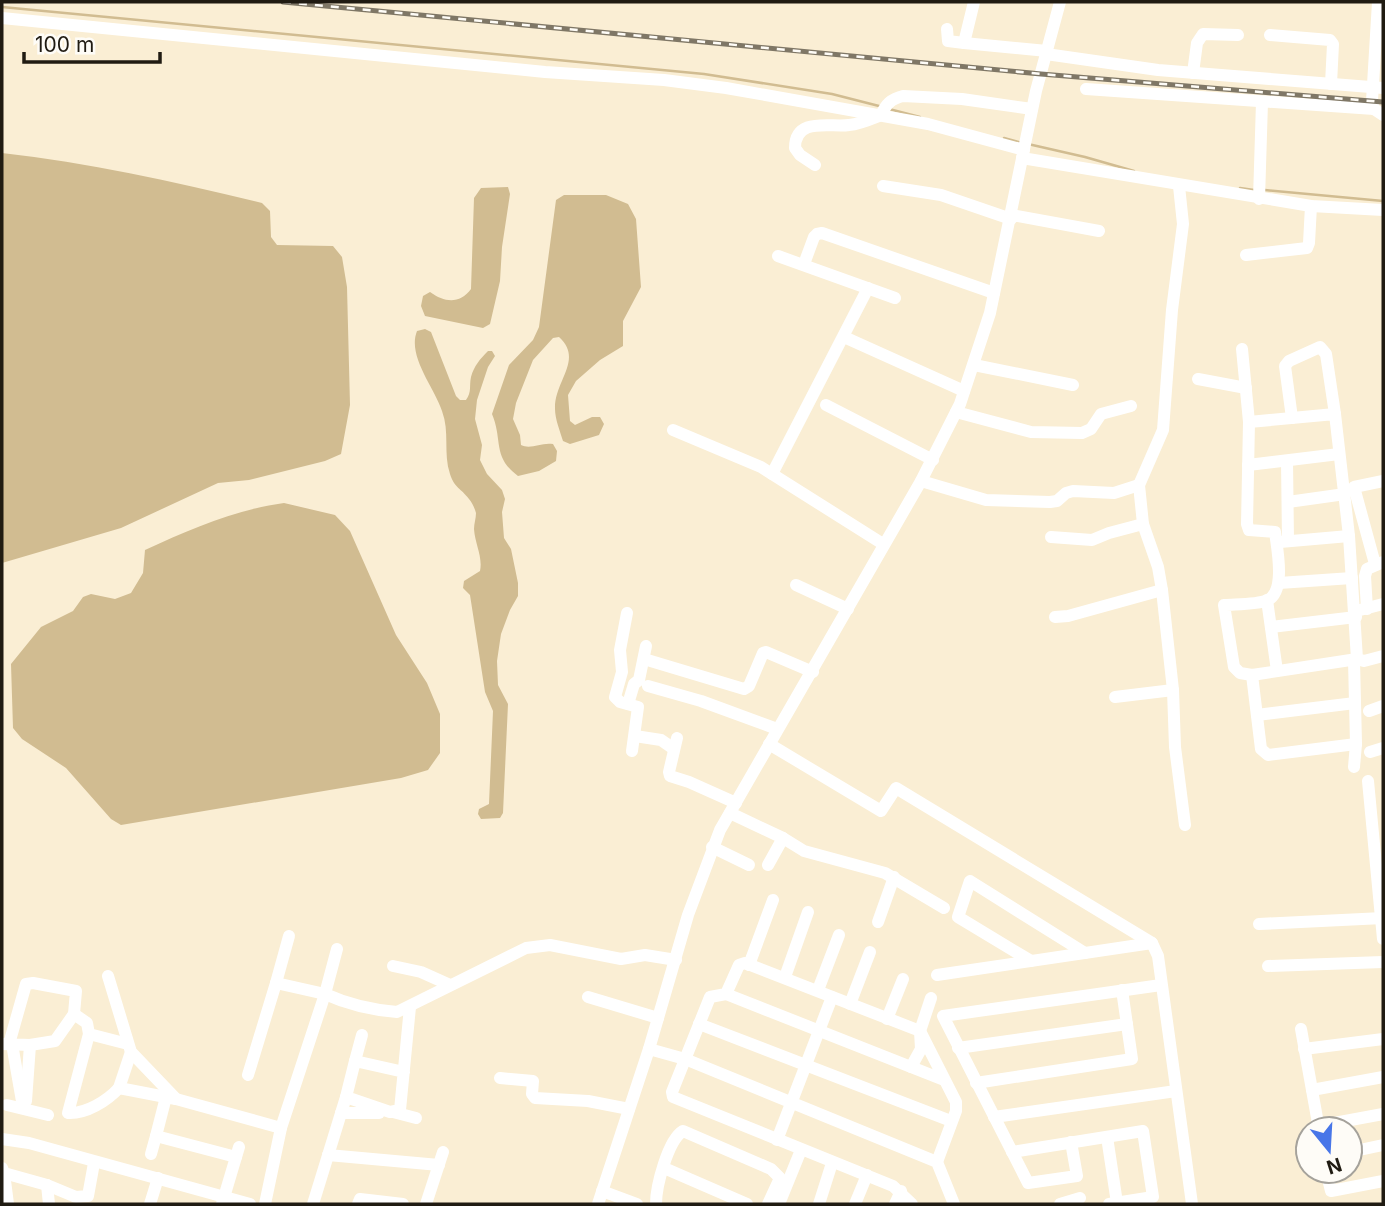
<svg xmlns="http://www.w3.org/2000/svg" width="1385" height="1206" font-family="Inter,sans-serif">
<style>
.water{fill:#d1bc91}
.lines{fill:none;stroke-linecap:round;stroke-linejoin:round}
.stream{stroke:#d1bc91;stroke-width:2.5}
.minor{stroke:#fff;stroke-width:12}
.rail-casing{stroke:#7f7766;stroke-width:5}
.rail{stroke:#fefcf7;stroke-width:2.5;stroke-dasharray:8;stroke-linecap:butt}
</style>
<rect width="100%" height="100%" fill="#faeed4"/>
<g class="water">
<path d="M 2,153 C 90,163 176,182 262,203 L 270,211 L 271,237 L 277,245 L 333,246 L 342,257 L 347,287 L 350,405 L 341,454 L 325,461 L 249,480 L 218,483 L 121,528 L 2,563 Z"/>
<path d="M 508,187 L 510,194 L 502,247 L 500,281 L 490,324 L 483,328 L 425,316 L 421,306 L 423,296 L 430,292 C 445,303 460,304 471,289 L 474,198 L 481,188 Z"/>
<path d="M 564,195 L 606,195 L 628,204 L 636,219 L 641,287 L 623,321 L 623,346 L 600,360 L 576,381 L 568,395 L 570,421 L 575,425 L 592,417 L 600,417 L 604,424 L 599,435 L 570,444 L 563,441 C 560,431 555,419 555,409 C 554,381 584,360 559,337 L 553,338 L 533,360 L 516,403 L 513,419 L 520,435 L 521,445 C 531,450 541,442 553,444 L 557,451 L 556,461 L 539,471 L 518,476 C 492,457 503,440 492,414 L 509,365 L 533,340 L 539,327 L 556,200 Z"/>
<path d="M 425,329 L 431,332 L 456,396 L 460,400 L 466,400 C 472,392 469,386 471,377 C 474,366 480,359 488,351 L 492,351 L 495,356 L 488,367 L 477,400 L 475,419 L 482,445 L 480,460 L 487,474 L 502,490 L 505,499 L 502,512 L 504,538 L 511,549 L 518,583 L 518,596 L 510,610 L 501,634 L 497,661 L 498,685 L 508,704 L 503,813 L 500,818 L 481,819 L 478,814 L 479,809 L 489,804 L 493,711 L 485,692 L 470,595 L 463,588 L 464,581 L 480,571 C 483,557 475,544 474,529 C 474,524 476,518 476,513 C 475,509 472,502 469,499 C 461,488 455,489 450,474 C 443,453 450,432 442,411 C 434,387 407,356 417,331 Z"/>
<path d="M 284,503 L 335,515 L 350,531 L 396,635 L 427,683 L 440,714 L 440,753 L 428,770 L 401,778 L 121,825 L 111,819 L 66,768 L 22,739 L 13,728 L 11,664 L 41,627 L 73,611 L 83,597 L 91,594 L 115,599 L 131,593 L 143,573 L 145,550 C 191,529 234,510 284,503 Z"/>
</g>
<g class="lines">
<g class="stream">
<path d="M 2,7 L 704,74 L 832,94 L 879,106"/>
<path d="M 889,109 L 920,117"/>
<path d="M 1004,138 L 1022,143"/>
<path d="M 1028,144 L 1085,157 L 1134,171"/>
<path d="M 1240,188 L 1254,190"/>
<path d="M 1265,190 L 1383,201"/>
</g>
<g class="minor">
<path d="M 974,2 L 964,43 L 1047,51"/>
<path d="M 1378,2 L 1372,101 L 1374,109 L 1383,115"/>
<path d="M 2,18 L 545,72 L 664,80 L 726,88 L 928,124 L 1024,150"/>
<path d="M 947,29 L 948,41 L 964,43"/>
<path d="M 1270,35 L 1330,40 L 1333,44 L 1331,84"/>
<path d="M 1046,54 L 1158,70 L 1383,88"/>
<path d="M 1193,73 L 1197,43 L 1203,34 L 1238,35"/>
<path d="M 1086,89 L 1374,109"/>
<path d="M 1022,158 L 1311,206 L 1383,210"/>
<path d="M 815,165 L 800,155 L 795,148 C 795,116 832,128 849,125 C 860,124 871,119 881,115 C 886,104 891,99 903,96 L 962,99 L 1032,109"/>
<path d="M 883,186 L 941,195 L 1011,219"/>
<path d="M 1179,186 L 1183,224 L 1172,310 L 1163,430 L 1139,485 L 1143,524 L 1158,567 L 1162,590 L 1173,690 L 1175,747 L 1185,825"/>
<path d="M 1259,199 L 1262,102"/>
<path d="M 1012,215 L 1099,231"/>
<path d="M 1246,255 L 1307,248 L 1309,243 L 1311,206"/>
<path d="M 778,256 L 895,298"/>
<path d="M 804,264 L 814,237 L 817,234 L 822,233 L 994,293"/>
<path d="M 844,337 L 964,391"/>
<path d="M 1242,349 L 1249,422 L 1247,524 L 1249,530 L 1275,532 C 1277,548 1286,591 1268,600 C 1256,605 1237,604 1224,605 L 1234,667 L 1240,673 L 1252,675 L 1357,659"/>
<path d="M 974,365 L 1073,385"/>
<path d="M 1198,379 L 1246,388"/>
<path d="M 826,405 L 933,460"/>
<path d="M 956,412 L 1031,432 L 1082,433 L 1091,429 L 1101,414 L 1131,406"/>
<path d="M 1292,418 L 1285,366 L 1289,361 L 1320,347 L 1326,354 L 1335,414"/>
<path d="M 1249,422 L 1335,414 L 1349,536 L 1357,659 L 1364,661 L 1383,656"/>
<path d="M 673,430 L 761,467 L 883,544"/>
<path d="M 1287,461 L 1288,541"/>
<path d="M 1248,465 L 1339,454"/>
<path d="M 772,474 L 868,288"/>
<path d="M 921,481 L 986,500 L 1050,502 L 1057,501 L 1066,493 L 1073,491 L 1114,493 L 1139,485"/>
<path d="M 1288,502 L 1345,494"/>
<path d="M 1051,537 L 1092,540 L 1109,533 L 1143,524"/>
<path d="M 1280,542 L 1349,536"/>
<path d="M 1375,564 L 1354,487 L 1383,481"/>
<path d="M 1279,583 L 1352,578"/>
<path d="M 796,585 L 848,609"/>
<path d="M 1267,600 L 1277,671"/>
<path d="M 1367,609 L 1365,576 L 1367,569 L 1383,562"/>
<path d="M 1360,610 L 1383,604"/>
<path d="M 627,613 L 620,650 L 622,672 L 615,697 L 620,702 L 638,707 L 632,751"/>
<path d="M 1055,617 L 1068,616 L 1162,590"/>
<path d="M 1271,627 L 1356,617"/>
<path d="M 644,659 L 744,689 L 749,686 L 763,653 L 766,652 L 813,672"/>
<path d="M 1252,675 L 1261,749 L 1268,755 L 1356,744 L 1354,660"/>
<path d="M 648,686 L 701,701 L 777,729"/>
<path d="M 1115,697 L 1173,690"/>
<path d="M 628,704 L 634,684 L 639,680 L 646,646"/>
<path d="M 1369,711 L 1383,706"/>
<path d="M 1257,715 L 1355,703"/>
<path d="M 635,736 L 661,740 L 674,749"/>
<path d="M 677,738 L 669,772 L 670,776 L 689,782 L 736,803"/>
<path d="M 769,744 L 881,811 L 896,788 L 1152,943 L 1158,956 L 1192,1204"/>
<path d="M 1370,752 L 1383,748"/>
<path d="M 1354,767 L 1356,744"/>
<path d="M 1368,781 L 1383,939"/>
<path d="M 730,813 L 783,838 L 804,851 L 885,873 L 944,908"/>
<path d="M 712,847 L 749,865"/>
<path d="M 768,865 L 783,838"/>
<path d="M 878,922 L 894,877"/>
<path d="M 1259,924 L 1383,918"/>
<path d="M 1031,961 L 958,917 L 970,881 L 1085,953"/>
<path d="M 749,965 L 773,900"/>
<path d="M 393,966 L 421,972 L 450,985"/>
<path d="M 1268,966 L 1383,962"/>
<path d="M 937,975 L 1152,943"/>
<path d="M 108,976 L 131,1052 L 176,1099 L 281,1128"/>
<path d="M 785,977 L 808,912"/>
<path d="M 276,983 L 289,936"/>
<path d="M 818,990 L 839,935"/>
<path d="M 726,994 L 944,1080"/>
<path d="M 588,997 L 658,1018"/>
<path d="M 850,1004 L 870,952"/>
<path d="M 74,1014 L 87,1023 L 89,1034 L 128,1044"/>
<path d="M 887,1019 L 903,979"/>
<path d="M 699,1024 L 951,1121"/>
<path d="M 1301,1029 L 1319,1129"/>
<path d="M 89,1034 L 68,1113 C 86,1114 107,1101 119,1088 L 176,1099"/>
<path d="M 2,1044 L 30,1045 L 55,1041 L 74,1014 L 76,991 L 33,983 L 26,984 L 9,1044"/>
<path d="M 12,1044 L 23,1107"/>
<path d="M 958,1048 L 1127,1024"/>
<path d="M 649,1049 L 685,1059 L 937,1162 L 954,1204"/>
<path d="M 1304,1049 L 1383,1039"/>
<path d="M 355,1061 L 362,1035"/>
<path d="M 911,1067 L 921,1049 L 920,1031 L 931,998"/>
<path d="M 404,1072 L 355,1061 L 346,1097 L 390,1112 L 400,1110 L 410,1007"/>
<path d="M 248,1075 L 276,983 L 325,994 L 337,949"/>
<path d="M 500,1078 L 533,1081 L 532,1094 L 535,1098 L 588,1101 L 629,1109"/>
<path d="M 976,1083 L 1132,1059 L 1122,990"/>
<path d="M 119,1088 L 131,1052"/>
<path d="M 1312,1090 L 1383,1077"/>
<path d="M 166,1097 L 156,1136 L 236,1157"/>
<path d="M 26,1101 L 30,1045"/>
<path d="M 7,1105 L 48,1115"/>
<path d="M 393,1112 L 416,1118"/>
<path d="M 341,1113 L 379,1113"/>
<path d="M 994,1117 L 1176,1091"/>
<path d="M 1318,1126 L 1383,1114"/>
<path d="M 1107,1137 L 1117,1203"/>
<path d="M 2,1139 L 29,1143 L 250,1204"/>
<path d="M 777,1140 L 832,997"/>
<path d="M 1071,1142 L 1077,1176 L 1028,1183 L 943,1016 L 1161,985"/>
<path d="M 1012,1152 L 1143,1131 L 1153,1197 L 1109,1204"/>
<path d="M 1350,1152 L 1383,1145"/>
<path d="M 151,1154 L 156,1136"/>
<path d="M 328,1155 L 439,1165"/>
<path d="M 2,1168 L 4,1173 L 47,1185 L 76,1197 L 88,1196 L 94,1163"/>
<path d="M 664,1168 L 747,1204"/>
<path d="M 1326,1171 L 1331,1191 L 1383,1181"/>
<path d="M 2,1173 L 4,1173 L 8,1204"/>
<path d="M 47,1185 L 49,1204"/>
<path d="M 602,1191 L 637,1204"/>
<path d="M 150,1204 L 158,1178"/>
<path d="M 222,1204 L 239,1147"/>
<path d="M 265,1204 L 281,1128 L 325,994 C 347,1004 373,1010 397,1012 L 526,948 L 550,945 L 621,959 L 645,955 L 676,960"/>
<path d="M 313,1204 L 346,1097"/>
<path d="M 358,1204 L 360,1199 L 403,1204"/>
<path d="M 426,1204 L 443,1152"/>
<path d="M 598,1204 L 649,1049 L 688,915 L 720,830 L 921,481 L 960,404 L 990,313 L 1036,91 L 1060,2"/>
<path d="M 656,1204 C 656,1186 668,1140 683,1131 L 771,1169 L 780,1178 L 768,1204"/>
<path d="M 779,1204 L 801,1150"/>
<path d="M 819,1204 L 832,1163"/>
<path d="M 855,1204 L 867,1175"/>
<path d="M 895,1204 L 901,1191"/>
<path d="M 912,1204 L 893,1186 L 673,1097 L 672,1092 L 710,997 L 726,994 L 739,965 L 745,963 L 920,1031 L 956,1102 L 956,1111 L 937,1162"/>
<path d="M 1060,1204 L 1080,1198"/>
</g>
<defs>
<path id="rail" d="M 283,2 L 1041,74 L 1383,102"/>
</defs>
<use href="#rail" class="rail-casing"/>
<use href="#rail" class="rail"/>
</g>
<rect width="1385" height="1206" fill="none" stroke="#201b12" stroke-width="7"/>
<g transform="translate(1329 1150) rotate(162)"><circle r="33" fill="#fefcf7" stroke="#a5a29b" stroke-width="2"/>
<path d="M0-5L12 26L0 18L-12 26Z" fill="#4876e8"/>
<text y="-10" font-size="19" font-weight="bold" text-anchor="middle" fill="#201b12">N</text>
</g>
<path d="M24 52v10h136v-10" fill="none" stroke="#201b12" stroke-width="3.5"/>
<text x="35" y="52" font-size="21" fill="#201b12" stroke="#fefcf7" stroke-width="5" paint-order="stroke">100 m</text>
</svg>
